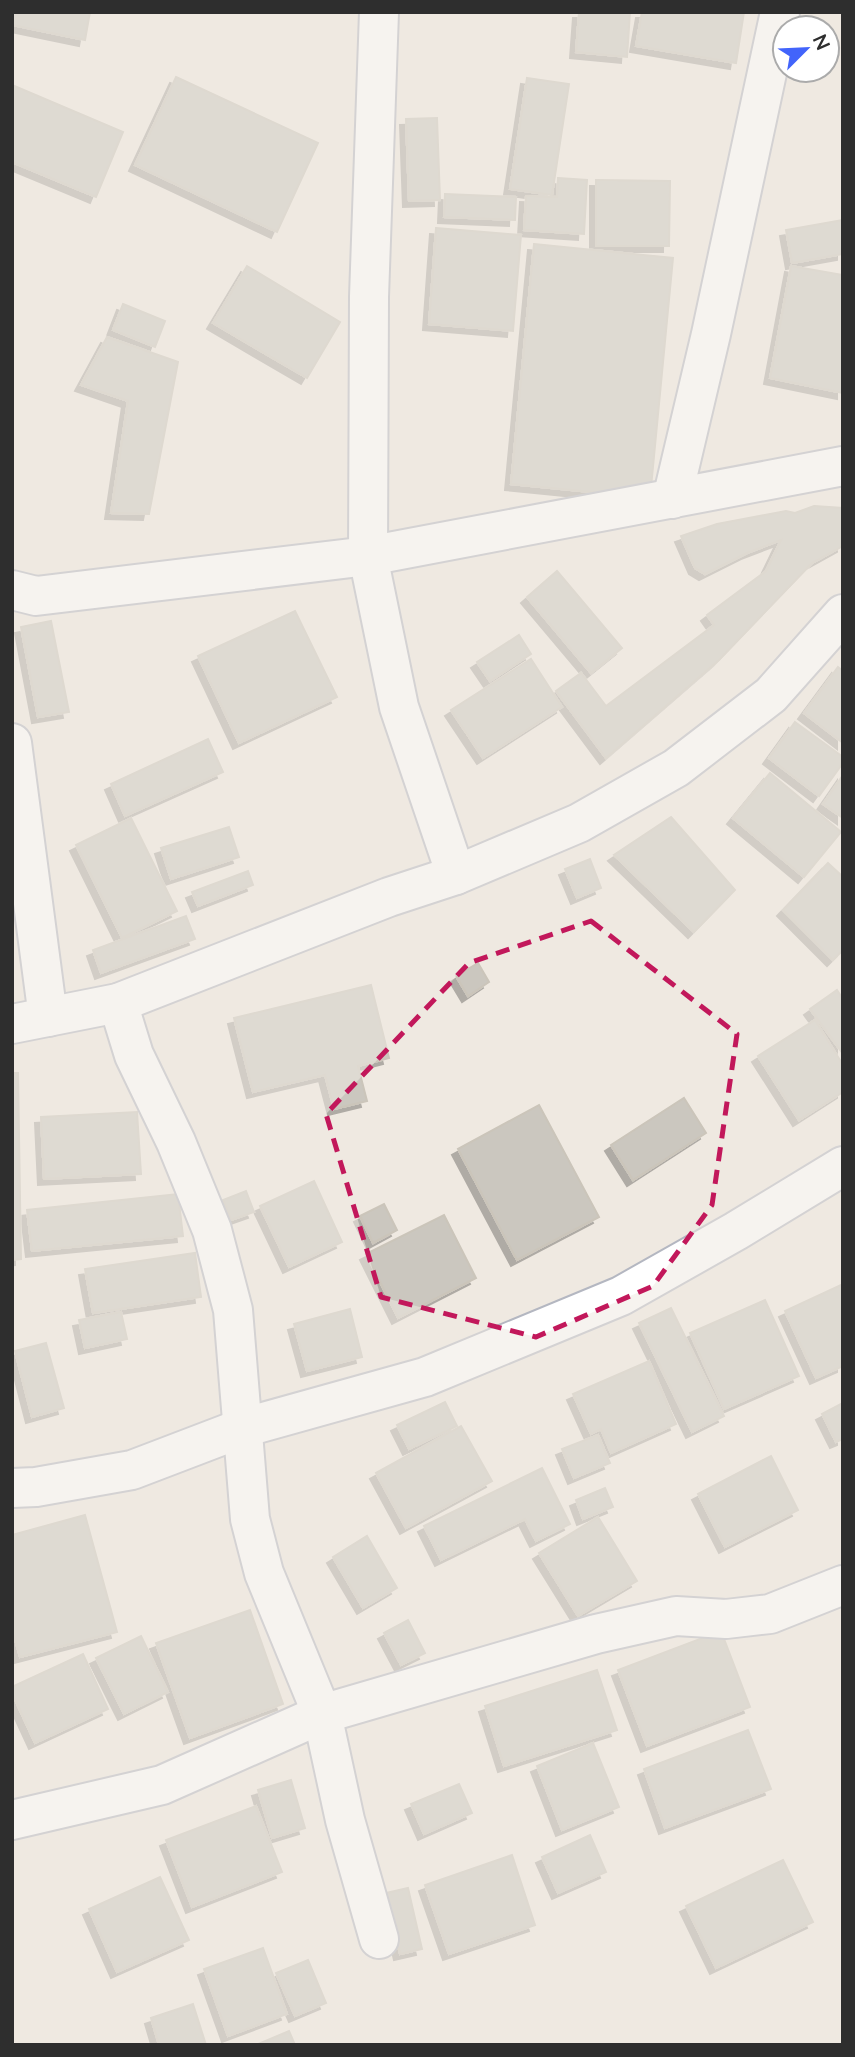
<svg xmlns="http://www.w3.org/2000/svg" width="855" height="2057" font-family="Lato,sans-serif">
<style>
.building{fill:#cbc7bf;stroke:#cbc5ba;stroke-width:2;filter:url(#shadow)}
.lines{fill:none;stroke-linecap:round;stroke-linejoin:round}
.minor-casing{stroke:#b4b7c1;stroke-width:42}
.minor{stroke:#fff;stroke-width:38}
.marked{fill:none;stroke:#c2185b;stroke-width:5;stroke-dasharray:14 9;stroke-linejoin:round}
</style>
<defs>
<filter id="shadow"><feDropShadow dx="-6" dy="6" stdDeviation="0" flood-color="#0004"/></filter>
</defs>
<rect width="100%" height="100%" fill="#efe9e1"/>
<g class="building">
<path d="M 12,12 L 90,12 L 85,40 L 12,25 Z"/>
<path d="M 579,12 L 630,12 L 627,57 L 576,52 Z"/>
<path d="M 642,12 L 744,12 L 736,63 L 636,46 Z"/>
<path d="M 176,77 L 318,143 L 277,232 L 135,165 Z"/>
<path d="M 527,78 L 569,84 L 552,195 L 510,189 Z"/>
<path d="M 12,85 L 123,132 L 96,197 L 12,162 Z"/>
<path d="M 437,118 L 440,200 L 409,201 L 406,119 Z"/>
<path d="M 558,178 L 587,180 L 584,234 L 524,230 L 526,196 L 557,197 Z"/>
<path d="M 596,180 L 670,181 L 669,246 L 596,246 Z"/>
<path d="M 445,194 L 516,197 L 515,220 L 444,217 Z"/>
<path d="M 843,220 L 843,254 L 792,263 L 786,230 Z"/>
<path d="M 436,228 L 521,235 L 513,331 L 429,324 Z"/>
<path d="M 534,244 L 673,258 L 650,498 L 511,484 Z"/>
<path d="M 247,266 L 340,322 L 307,378 L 213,323 Z"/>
<path d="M 791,266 L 843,275 L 843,393 L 770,378 Z"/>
<path d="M 123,304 L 165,321 L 155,347 L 113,330 Z"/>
<path d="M 107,337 L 178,362 L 149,514 L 111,513 L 128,401 L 81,385 Z"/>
<path d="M 814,506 L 843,508 L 843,546 L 812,563 L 719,660 L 606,758 L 556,691 L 581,673 L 606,706 L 714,625 L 707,615 L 766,571 L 781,540 L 747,553 L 705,574 L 695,568 L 681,536 L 717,524 L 786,511 L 795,513 Z"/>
<path d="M 557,571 L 622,648 L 591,673 L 527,597 Z"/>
<path d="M 295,611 L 337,697 L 239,743 L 198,656 Z"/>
<path d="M 51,621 L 69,712 L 38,717 L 21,627 Z"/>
<path d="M 519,635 L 531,654 L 490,681 L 477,662 Z"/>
<path d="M 531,659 L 562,707 L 483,758 L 451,710 Z"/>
<path d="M 838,667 L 843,671 L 843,743 L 804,713 Z"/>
<path d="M 795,722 L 843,757 L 843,763 L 819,796 L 769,758 Z"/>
<path d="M 208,739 L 223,772 L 125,816 L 111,784 Z"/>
<path d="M 770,773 L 841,832 L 804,877 L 733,818 Z"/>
<path d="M 843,775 L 843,818 L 823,804 Z"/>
<path d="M 671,817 L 735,890 L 694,932 L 614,855 Z"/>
<path d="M 131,818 L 177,911 L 122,938 L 76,845 Z"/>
<path d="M 229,827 L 239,857 L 171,879 L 161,848 Z"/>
<path d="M 590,859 L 601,888 L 577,898 L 565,869 Z"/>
<path d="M 828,863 L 843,877 L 843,950 L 833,960 L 783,910 Z"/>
<path d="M 248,871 L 253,885 L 198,906 L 192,892 Z"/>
<path d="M 186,916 L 195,939 L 101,973 L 93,950 Z"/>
<path d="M 478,963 L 489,982 L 468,996 L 456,976 Z"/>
<path d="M 371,985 L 389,1058 L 358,1066 L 367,1101 L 334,1109 L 325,1075 L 253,1092 L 234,1018 Z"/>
<path d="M 837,990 L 843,999 L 843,1054 L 810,1009 Z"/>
<path d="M 815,1020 L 843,1065 L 843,1092 L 799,1120 L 758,1056 Z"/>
<path d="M 12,1073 L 18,1073 L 21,1259 L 12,1260 Z"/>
<path d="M 684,1098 L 706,1133 L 633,1180 L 611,1145 Z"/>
<path d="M 539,1105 L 599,1217 L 517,1260 L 458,1149 Z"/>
<path d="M 137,1112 L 141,1174 L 44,1179 L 41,1117 Z"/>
<path d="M 314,1181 L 342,1242 L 289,1267 L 260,1206 Z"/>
<path d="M 246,1191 L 254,1212 L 231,1220 L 223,1200 Z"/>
<path d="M 178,1194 L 183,1236 L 32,1251 L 27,1210 Z"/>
<path d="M 384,1204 L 397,1230 L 373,1243 L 360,1216 Z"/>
<path d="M 444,1215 L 476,1278 L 398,1318 L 366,1254 Z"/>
<path d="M 195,1253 L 201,1297 L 93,1313 L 85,1269 Z"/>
<path d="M 843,1284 L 843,1366 L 816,1378 L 785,1311 Z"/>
<path d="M 765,1300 L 799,1376 L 724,1409 L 690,1333 Z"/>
<path d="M 671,1308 L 724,1416 L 692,1432 L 639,1323 Z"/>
<path d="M 350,1309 L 362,1357 L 307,1371 L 294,1324 Z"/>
<path d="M 121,1312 L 127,1339 L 85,1348 L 79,1320 Z"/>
<path d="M 46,1343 L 64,1408 L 32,1417 L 15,1351 Z"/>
<path d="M 649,1361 L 676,1424 L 611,1453 L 601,1429 L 591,1434 L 573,1394 Z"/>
<path d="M 445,1402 L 457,1426 L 409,1449 L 397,1425 Z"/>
<path d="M 843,1403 L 843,1439 L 836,1442 L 822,1414 Z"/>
<path d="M 461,1426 L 492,1481 L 406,1528 L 376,1473 Z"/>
<path d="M 598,1435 L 610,1463 L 574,1478 L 562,1449 Z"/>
<path d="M 771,1456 L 798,1510 L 725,1547 L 698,1494 Z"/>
<path d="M 542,1468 L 570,1524 L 536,1541 L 525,1519 L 441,1560 L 424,1526 Z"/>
<path d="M 605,1488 L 613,1507 L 583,1519 L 576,1500 Z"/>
<path d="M 85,1515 L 117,1632 L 20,1657 L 12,1629 L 12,1535 Z"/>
<path d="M 598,1517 L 637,1581 L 578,1616 L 539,1553 Z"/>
<path d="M 367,1536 L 397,1588 L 363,1608 L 333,1557 Z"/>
<path d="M 250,1610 L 283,1704 L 190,1738 L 156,1643 Z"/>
<path d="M 408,1620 L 425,1653 L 401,1665 L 384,1633 Z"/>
<path d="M 721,1631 L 750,1707 L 647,1746 L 618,1670 Z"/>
<path d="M 141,1636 L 168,1692 L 124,1714 L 96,1658 Z"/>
<path d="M 83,1654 L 108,1709 L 35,1743 L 12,1693 L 12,1687 Z"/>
<path d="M 597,1670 L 617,1730 L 504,1766 L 485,1706 Z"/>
<path d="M 748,1730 L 771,1789 L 665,1828 L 644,1769 Z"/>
<path d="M 593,1743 L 619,1807 L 562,1830 L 537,1766 Z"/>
<path d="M 291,1780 L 305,1828 L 272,1838 L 258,1790 Z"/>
<path d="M 459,1784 L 472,1813 L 424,1834 L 411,1804 Z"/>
<path d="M 256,1806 L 282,1872 L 192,1907 L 166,1840 Z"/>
<path d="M 590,1835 L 606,1872 L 558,1893 L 542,1857 Z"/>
<path d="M 512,1855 L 535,1925 L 449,1954 L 425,1885 Z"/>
<path d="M 783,1860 L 813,1922 L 716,1968 L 686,1906 Z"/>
<path d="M 160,1877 L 189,1940 L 117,1972 L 89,1909 Z"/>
<path d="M 408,1888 L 422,1949 L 400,1954 L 386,1893 Z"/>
<path d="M 263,1948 L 287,2014 L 228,2036 L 204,1969 Z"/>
<path d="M 308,1960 L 326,2003 L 295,2016 L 276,1973 Z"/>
<path d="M 193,2004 L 206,2045 L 159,2045 L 151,2018 Z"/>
<path d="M 289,2031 L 295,2045 L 256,2045 Z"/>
</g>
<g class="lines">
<defs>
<g id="minor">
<path d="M 379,12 L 369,297 L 368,556 L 399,707 L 456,875"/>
<path d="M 672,499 L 711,334 L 780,12"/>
<path d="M 12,590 L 36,596 L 368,556 L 843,466"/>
<path d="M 12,743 L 48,1017"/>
<path d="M 118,1003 L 134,1055 L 176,1142 L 212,1230 L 233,1310 L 250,1519 L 264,1573 L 322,1714 L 345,1820 L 379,1939"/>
<path d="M 12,1024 L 118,1003 L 389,897 L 456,875 L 579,823 L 676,768 L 771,695 L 843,614"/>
<path d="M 12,1488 L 36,1487 L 132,1470 L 242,1428 L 425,1377 L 621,1296 L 736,1231 L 843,1166"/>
<path d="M 12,1820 L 162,1785 L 322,1714 L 596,1634 L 676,1616 L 726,1619 L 770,1614 L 843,1585"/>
</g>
</defs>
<use href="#minor" class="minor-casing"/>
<use href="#minor" class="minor"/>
</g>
<path d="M0 0H855V2057H0ZM 591,921 L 737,1034 L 712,1205 L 653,1286 L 536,1337 L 381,1297 L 326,1114 L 469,963 Z" fill="#efe9e1" fill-opacity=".55" fill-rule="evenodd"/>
<path class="marked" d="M 591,921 L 737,1034 L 712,1205 L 653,1286 L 536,1337 L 381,1297 L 326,1114 L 469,963 Z"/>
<rect width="855" height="2057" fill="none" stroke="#2e2e2e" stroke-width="28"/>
<g transform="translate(806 49) rotate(66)"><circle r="33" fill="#ffffff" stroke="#ababab" stroke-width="2"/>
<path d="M0-5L12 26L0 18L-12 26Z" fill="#4264fb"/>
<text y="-10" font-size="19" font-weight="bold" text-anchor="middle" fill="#2e2e2e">N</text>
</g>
</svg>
